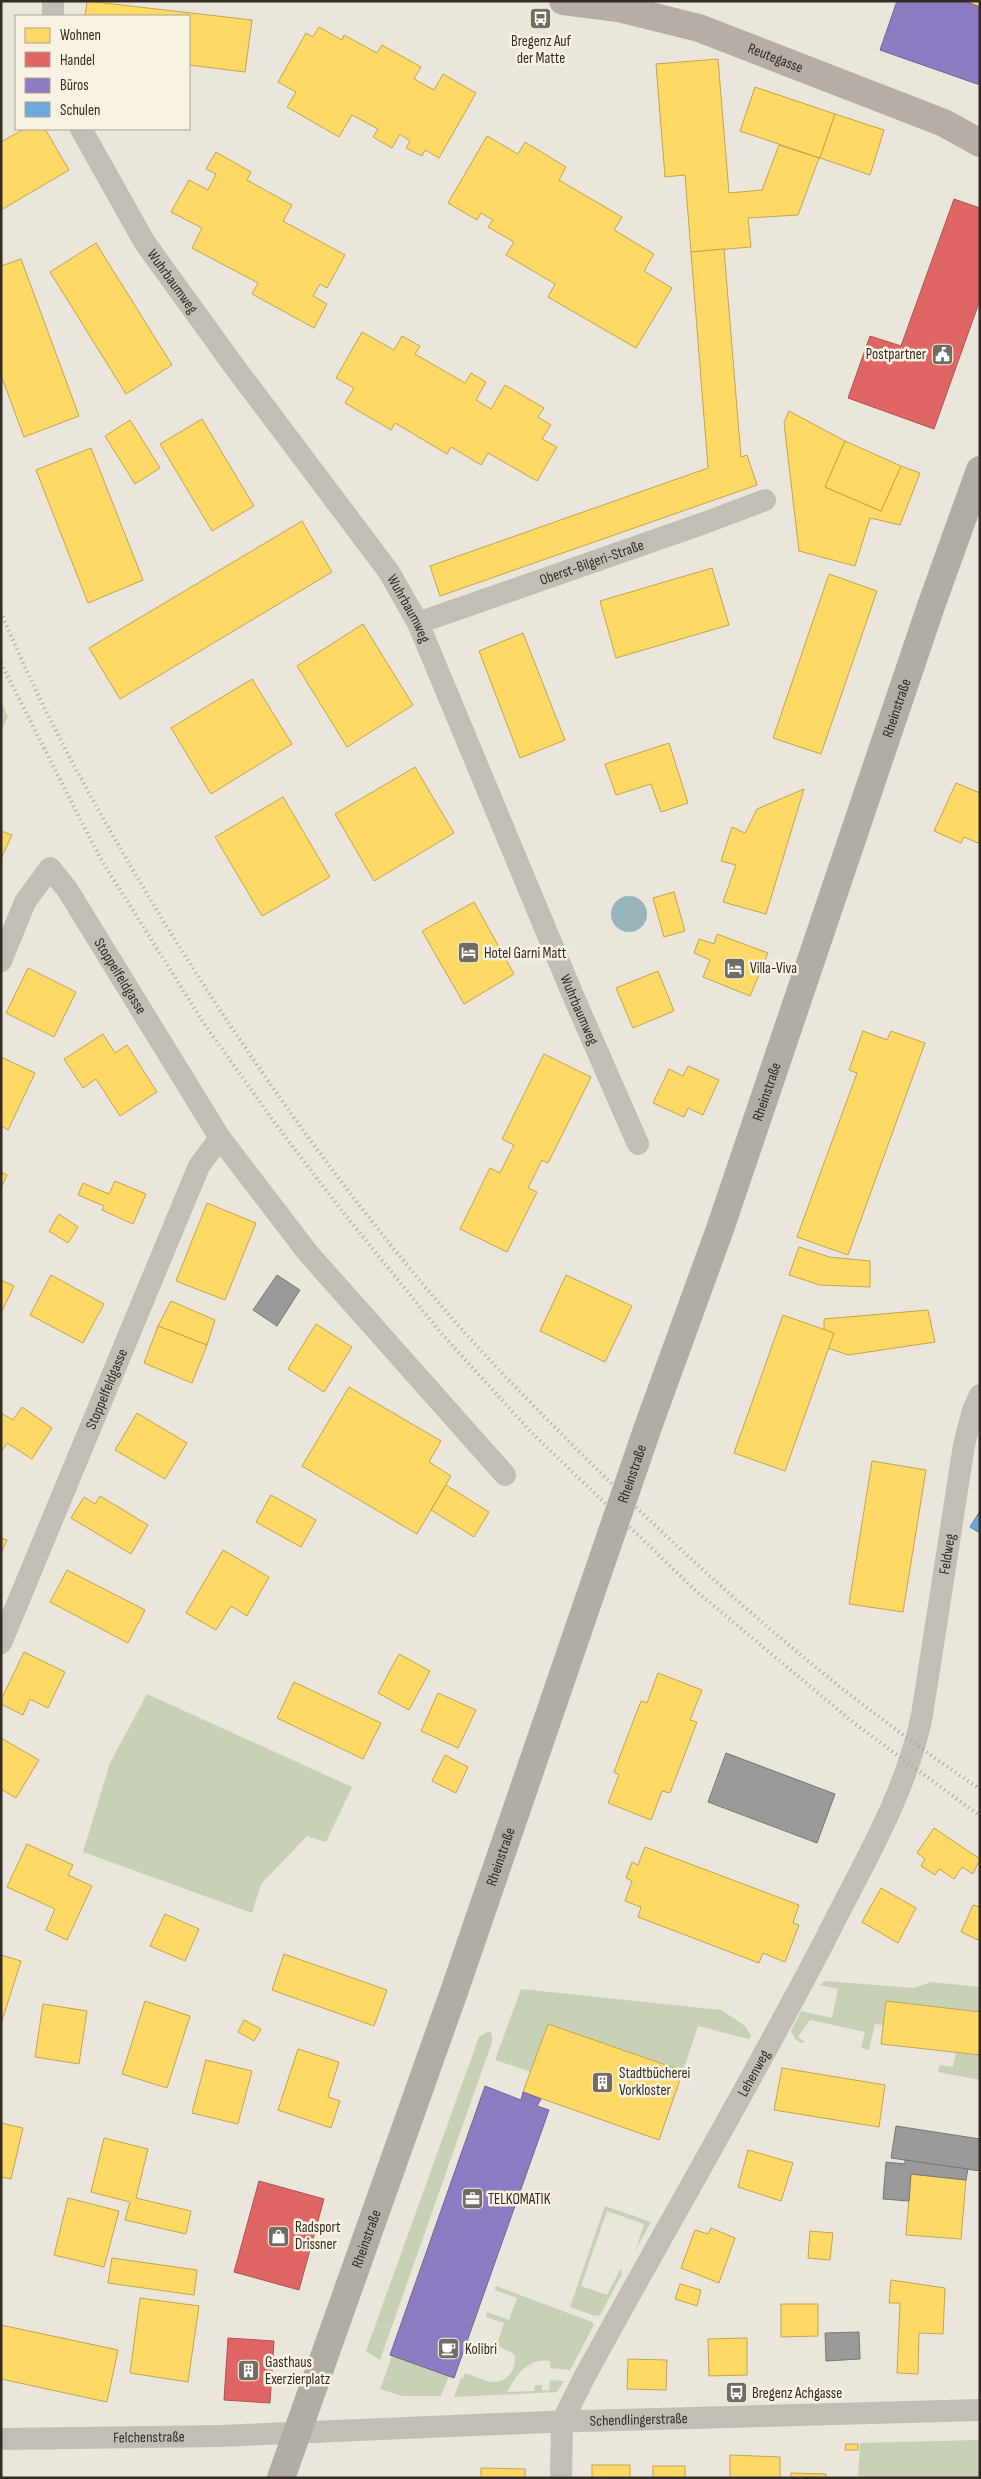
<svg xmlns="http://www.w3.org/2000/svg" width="981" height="2479" font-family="'Sofia Sans Condensed',sans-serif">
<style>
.green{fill:#c6d1b6}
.water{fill:#98b5bb}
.homes{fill:#ffd966;stroke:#c2a552}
.shops{fill:#e06666;stroke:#ac5552}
.offices{fill:#8e7cc3;stroke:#726493}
.schools{fill:#6fa8dc;stroke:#5d83a5}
.industry{fill:#999;stroke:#7a7876}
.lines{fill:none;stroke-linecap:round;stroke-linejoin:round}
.street{stroke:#c3beb5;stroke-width:22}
.secondary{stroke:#b4aea6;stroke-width:28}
.primary{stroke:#b1aca5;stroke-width:28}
.rail{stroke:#aaa6a0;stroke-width:4;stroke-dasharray:1 4;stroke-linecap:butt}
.labels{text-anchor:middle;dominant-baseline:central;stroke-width:5;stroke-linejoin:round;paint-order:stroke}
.poi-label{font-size:15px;fill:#322c24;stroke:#f8f2e2;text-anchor:start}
.street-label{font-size:15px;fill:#322c24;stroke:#f8f2e2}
</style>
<rect width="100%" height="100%" fill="#eae6dc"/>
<g class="green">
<path d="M 1,701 L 8,717 L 1,731 Z"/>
<path d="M 147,1694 L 352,1787 L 326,1842 L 307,1836 L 261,1884 L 252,1913 L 83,1852 L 110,1763 Z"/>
<path d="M 825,1981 L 914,1988 L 931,1982 L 980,1987 L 980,2012 L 886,2002 L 883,2025 L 875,2024 L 869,2050 L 861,2048 L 865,2032 L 810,2020 L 798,2037 L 805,2042 L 801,2043 L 795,2039 L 791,2031 L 801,2011 L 832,2018 L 838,1989 L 820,1985 Z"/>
<path d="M 521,1989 L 721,2010 L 744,2025 L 751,2035 L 749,2039 L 698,2026 L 683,2071 L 548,2024 L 531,2072 L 495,2060 Z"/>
<path d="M 489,2031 L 492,2034 L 492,2042 L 380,2360 L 366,2351 L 479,2037 Z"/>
<path d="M 956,2052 L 980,2055 L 980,2080 L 938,2072 L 940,2065 L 953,2067 Z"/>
<path d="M 605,2206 L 651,2222 L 636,2249 L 644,2224 L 607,2211 L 581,2286 L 607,2295 L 621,2268 L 622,2274 L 600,2315 L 595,2316 L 570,2307 Z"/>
<path d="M 496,2286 L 592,2322 L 594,2325 L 570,2370 L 550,2368 L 550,2361 C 529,2357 516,2375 507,2392 L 534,2391 L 535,2385 L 542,2385 L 542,2390 L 549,2391 L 550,2380 L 564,2381 L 557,2392 L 454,2397 L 461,2378 L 463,2378 L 465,2373 C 474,2376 484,2381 493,2382 C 508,2383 518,2367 514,2354 L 497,2345 L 504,2323 L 486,2317 L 487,2312 L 509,2320 L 517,2298 L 495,2290 Z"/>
<path d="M 392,2356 L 449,2376 L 441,2396 L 403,2396 L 380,2389 Z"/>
<path d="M 980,2440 L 980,2478 L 858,2478 L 860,2443 Z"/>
</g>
<circle class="water" cx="629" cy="914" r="18"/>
<g class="homes">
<path d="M 87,1 L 252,20 L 245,72 L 189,65 L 189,16 L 85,16 Z"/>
<path d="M 964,1 L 980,1 L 980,7 Z"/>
<path d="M 319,27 L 342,40 L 344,35 L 377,53 L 382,45 L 421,67 L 414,79 L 434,90 L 443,74 L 476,93 L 439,158 L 425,150 L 422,156 L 406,148 L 410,141 L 400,134 L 392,148 L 373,137 L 378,129 L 352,115 L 339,137 L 287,107 L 296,92 L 278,82 L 306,33 L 313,37 Z"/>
<path d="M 718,59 L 729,193 L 762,190 L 779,145 L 819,158 L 798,215 L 748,218 L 751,247 L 691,252 L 685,175 L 665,177 L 656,64 Z"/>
<path d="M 755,87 L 835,114 L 820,158 L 740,131 Z"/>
<path d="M 835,114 L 884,130 L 870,175 L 820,158 Z"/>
<path d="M 24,129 L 45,129 L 69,170 L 1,210 L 1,142 Z"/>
<path d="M 487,136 L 518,154 L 525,142 L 566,167 L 559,180 L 622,217 L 614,230 L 654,254 L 644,271 L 672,288 L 636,348 L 548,297 L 555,284 L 506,255 L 514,242 L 488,227 L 493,220 L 481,213 L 477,220 L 448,203 Z"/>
<path d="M 216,152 L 251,172 L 247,180 L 292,205 L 283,221 L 345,255 L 327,288 L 320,284 L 313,296 L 327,304 L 314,328 L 252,294 L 258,283 L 192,248 L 202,228 L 171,212 L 189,180 L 208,190 L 216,174 L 206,169 Z"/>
<path d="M 96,243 L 172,365 L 126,394 L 50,272 Z"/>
<path d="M 724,249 L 741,457 L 747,455 L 757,485 L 440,596 L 430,566 L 708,468 L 691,252 Z"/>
<path d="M 21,259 L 79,416 L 24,437 L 1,375 L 1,266 Z"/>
<path d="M 362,332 L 394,350 L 402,336 L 420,346 L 415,354 L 465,383 L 471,373 L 486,382 L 476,400 L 491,409 L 505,385 L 544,408 L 538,417 L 551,425 L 542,439 L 557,447 L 537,481 L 488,453 L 481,465 L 451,447 L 447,454 L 395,423 L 391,430 L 345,403 L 354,388 L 336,378 Z"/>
<path d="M 789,411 L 845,441 L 825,487 L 881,511 L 901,466 L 920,473 L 900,525 L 870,518 L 855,566 L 799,551 L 784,423 Z"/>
<path d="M 202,419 L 254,506 L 212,531 L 160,444 Z"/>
<path d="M 130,420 L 160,468 L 135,484 L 105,436 Z"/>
<path d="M 845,441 L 901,466 L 881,511 L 825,487 Z"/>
<path d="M 91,448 L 143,580 L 88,603 L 36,470 Z"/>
<path d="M 302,521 L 332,572 L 120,699 L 89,648 Z"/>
<path d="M 712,568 L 729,625 L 616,658 L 600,601 Z"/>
<path d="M 829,574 L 877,591 L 821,754 L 773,738 Z"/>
<path d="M 363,624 L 413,705 L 347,747 L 297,666 Z"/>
<path d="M 523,633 L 565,740 L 520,758 L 479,651 Z"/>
<path d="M 252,679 L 292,744 L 211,794 L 171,728 Z"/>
<path d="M 669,743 L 688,803 L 661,812 L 651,784 L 616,795 L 605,764 Z"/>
<path d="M 415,767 L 454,833 L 374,881 L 335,814 Z"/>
<path d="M 956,783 L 980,793 L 980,844 L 964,837 L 961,843 L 934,831 Z"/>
<path d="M 804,789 L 766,914 L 723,902 L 736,865 L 721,861 L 732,827 L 745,833 L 757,809 Z"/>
<path d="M 283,797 L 330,877 L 262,916 L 215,837 Z"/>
<path d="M 1,831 L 12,835 L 1,859 Z"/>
<path d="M 674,892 L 685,931 L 664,937 L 653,898 Z"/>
<path d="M 474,902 L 514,974 L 464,1004 L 422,931 Z"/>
<path d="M 717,934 L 768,953 L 750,996 L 703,977 L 710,960 L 694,953 L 699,939 L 714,944 Z"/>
<path d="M 28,968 L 76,992 L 54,1037 L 6,1013 Z"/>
<path d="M 658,971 L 674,1011 L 633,1028 L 616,988 Z"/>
<path d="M 863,1031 L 887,1040 L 891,1031 L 925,1043 L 848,1255 L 797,1237 L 857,1073 L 849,1070 Z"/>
<path d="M 103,1034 L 115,1053 L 127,1045 L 157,1092 L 120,1116 L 96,1079 L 83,1088 L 64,1059 Z"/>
<path d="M 544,1054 L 591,1077 L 548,1163 L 542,1160 L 528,1188 L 537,1192 L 507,1252 L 460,1229 L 490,1168 L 500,1173 L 514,1145 L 502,1139 Z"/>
<path d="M 1,1057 L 35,1073 L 8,1130 L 1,1126 Z"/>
<path d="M 688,1066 L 719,1080 L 703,1115 L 688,1108 L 684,1117 L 653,1103 L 669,1069 L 683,1076 Z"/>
<path d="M 1,1172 L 7,1175 L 1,1188 Z"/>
<path d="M 115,1181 L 146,1194 L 133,1224 L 102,1210 L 104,1206 L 78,1195 L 83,1183 L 109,1194 Z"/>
<path d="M 207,1203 L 256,1223 L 225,1300 L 176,1281 Z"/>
<path d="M 59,1214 L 78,1227 L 68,1243 L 49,1231 Z"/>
<path d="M 799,1247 L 829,1257 L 870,1261 L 870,1287 L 820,1285 L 789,1275 Z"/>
<path d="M 51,1275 L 104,1304 L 83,1343 L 30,1315 Z"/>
<path d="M 566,1275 L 632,1306 L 605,1362 L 540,1331 Z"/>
<path d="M 1,1280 L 14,1286 L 1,1313 Z"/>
<path d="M 171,1301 L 215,1320 L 207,1345 L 158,1326 Z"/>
<path d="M 928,1310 L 935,1342 L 848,1355 L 828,1348 L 834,1333 L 824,1330 L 824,1319 Z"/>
<path d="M 783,1315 L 834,1333 L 785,1471 L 734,1453 Z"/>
<path d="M 316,1324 L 352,1347 L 324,1392 L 288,1369 Z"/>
<path d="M 158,1326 L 207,1345 L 192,1383 L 144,1363 Z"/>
<path d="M 349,1387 L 441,1441 L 429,1462 L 451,1476 L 417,1534 L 302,1466 Z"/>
<path d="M 22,1407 L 52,1428 L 32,1459 L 7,1443 L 1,1452 L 1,1413 L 13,1420 Z"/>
<path d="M 137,1413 L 187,1443 L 165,1479 L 115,1450 Z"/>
<path d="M 872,1461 L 926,1470 L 903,1612 L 849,1604 Z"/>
<path d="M 446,1485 L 489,1512 L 474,1537 L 431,1510 Z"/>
<path d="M 271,1495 L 316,1520 L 301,1547 L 256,1522 Z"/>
<path d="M 100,1496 L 148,1525 L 131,1554 L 71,1518 L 84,1497 L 95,1504 Z"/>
<path d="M 1,1538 L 7,1540 L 1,1553 Z"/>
<path d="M 223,1550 L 269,1577 L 247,1616 L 231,1606 L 216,1630 L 186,1613 Z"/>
<path d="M 67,1570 L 145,1610 L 128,1643 L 50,1602 Z"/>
<path d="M 24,1652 L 65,1672 L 48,1708 L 30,1699 L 23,1715 L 1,1704 L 1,1700 Z"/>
<path d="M 399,1654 L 430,1671 L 409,1710 L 378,1693 Z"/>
<path d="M 658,1673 L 702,1690 L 690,1720 L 697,1722 L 670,1793 L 662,1791 L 651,1820 L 608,1803 L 619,1775 L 614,1772 L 626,1740 L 641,1701 L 647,1703 Z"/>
<path d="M 294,1682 L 381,1723 L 363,1759 L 277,1718 Z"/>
<path d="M 438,1693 L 476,1710 L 458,1748 L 421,1731 Z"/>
<path d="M 1,1738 L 39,1760 L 16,1798 L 1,1789 Z"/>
<path d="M 445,1755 L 468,1767 L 456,1793 L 432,1781 Z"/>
<path d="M 934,1828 L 980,1859 L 973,1874 L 962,1867 L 954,1879 L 939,1869 L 935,1875 L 921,1866 L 925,1859 L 917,1853 Z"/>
<path d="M 27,1844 L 73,1865 L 68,1875 L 92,1886 L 67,1940 L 46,1930 L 55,1909 L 7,1887 Z"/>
<path d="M 645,1847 L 799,1905 L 793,1923 L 799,1925 L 785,1962 L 763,1953 L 759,1963 L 638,1917 L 641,1907 L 625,1901 L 632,1881 L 626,1878 L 632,1862 L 638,1865 Z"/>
<path d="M 881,1888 L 916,1908 L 898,1943 L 862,1922 Z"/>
<path d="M 973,1905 L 980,1907 L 980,1941 L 961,1932 Z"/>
<path d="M 165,1914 L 199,1929 L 185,1961 L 150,1946 Z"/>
<path d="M 284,1954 L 387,1990 L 374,2026 L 272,1990 Z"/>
<path d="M 1,1955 L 21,1961 L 1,2024 Z"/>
<path d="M 145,2001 L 190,2016 L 167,2088 L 122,2074 Z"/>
<path d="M 886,2001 L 980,2012 L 980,2055 L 881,2044 Z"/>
<path d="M 43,2004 L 87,2011 L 79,2064 L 35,2057 Z"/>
<path d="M 244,2020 L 261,2029 L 254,2041 L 238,2032 Z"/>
<path d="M 548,2024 L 683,2071 L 659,2140 L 523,2092 Z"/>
<path d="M 298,2049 L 339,2062 L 328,2097 L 340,2101 L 331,2128 L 278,2110 Z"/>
<path d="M 206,2060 L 252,2071 L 238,2124 L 192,2113 Z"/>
<path d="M 782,2068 L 885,2085 L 879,2127 L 774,2110 Z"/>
<path d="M 1,2123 L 23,2128 L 11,2179 L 1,2177 Z"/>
<path d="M 104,2138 L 148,2149 L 136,2198 L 191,2211 L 186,2234 L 125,2220 L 130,2202 L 91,2192 Z"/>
<path d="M 748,2150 L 793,2163 L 781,2201 L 738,2187 Z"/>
<path d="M 911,2174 L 966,2180 L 961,2239 L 906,2235 Z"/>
<path d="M 68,2198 L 119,2211 L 104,2267 L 54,2255 Z"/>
<path d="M 711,2228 L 735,2238 L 719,2283 L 681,2268 L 695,2230 L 708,2234 Z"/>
<path d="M 810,2231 L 833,2233 L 830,2260 L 808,2258 Z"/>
<path d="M 112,2258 L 197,2270 L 194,2295 L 108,2283 Z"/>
<path d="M 891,2280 L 945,2288 L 943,2334 L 919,2333 L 918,2374 L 897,2373 L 900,2303 L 889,2303 Z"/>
<path d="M 680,2284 L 701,2290 L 697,2306 L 675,2299 Z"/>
<path d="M 140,2298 L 199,2306 L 188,2382 L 130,2373 Z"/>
<path d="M 781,2304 L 818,2304 L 818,2336 L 781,2337 Z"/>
<path d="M 1,2325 L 118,2350 L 107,2402 L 1,2379 Z"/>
<path d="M 747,2338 L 747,2375 L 709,2376 L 708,2339 Z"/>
<path d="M 628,2359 L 667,2360 L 666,2390 L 627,2389 Z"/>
<path d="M 846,2444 L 858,2444 L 858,2450 L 845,2450 Z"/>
<path d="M 730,2455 L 780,2457 L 780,2478 L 730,2478 Z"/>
<rect x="592" y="2465" width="38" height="13"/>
<rect x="653" y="2466" width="32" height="12"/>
<path d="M 481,2468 L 525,2469 L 525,2478 L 481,2478 Z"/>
<path d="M 791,2473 L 826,2474 L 826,2478 L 791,2478 Z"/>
</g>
<g class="shops">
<path d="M 954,199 L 980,208 L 980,300 L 934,429 L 848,398 L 870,336 L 901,346 Z"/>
<path d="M 259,2181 L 324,2199 L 299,2290 L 234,2272 Z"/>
<path d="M 228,2338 L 274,2341 L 270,2403 L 224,2400 Z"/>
</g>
<g class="offices">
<path d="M 897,1 L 964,1 L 980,7 L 980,85 L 880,50 Z"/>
<path d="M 485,2086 L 521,2100 L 523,2092 L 541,2099 L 537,2106 L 549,2110 L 454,2378 L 390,2355 Z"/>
</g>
<path class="schools" d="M 980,1511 L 980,1533 L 970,1527 Z"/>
<g class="industry">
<path d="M 277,1275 L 300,1290 L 277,1326 L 253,1310 Z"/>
<path d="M 726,1753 L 835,1794 L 817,1843 L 708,1802 Z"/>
<path d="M 896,2126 L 980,2139 L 980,2171 L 891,2158 Z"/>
<path d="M 905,2160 L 968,2169 L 966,2180 L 911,2174 L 909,2201 L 883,2199 L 886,2162 L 905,2164 Z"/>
<path d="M 859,2332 L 860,2359 L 826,2361 L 825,2333 Z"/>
</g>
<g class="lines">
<g class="street">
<path d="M 53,16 L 53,1"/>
<path id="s1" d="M 81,129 L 145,243 L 234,366 L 389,572 L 418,623 L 575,1000 L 638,1144"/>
<path id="s2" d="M 418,623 L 707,522 L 765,500"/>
<path id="s3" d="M 1,961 L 25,902 L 50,868 L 67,889 L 220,1138 L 308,1253 L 505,1475"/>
<path id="s4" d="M 1,1643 L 199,1166 L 220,1138"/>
<path id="s5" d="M 1,2439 L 220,2436 L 547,2422 L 980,2410"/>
<path id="s6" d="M 561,2478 L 562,2422 L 585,2376 C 665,2229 750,2085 827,1936 C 863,1864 906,1794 922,1715 L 964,1445 L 973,1410 L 980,1395"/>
</g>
<path class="secondary" id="s7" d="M 563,1 L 618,8 L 699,28 L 944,123 L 980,143"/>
<path class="primary" id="s8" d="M 281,2478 L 455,1989 L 649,1424 L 720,1229 L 931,606 L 980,470"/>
<g class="rail">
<path d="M 1,612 C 45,719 104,823 164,922 C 251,1063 348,1199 457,1324 C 514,1388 575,1448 637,1508 C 743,1610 857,1707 980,1789"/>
<path d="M 1,663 L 100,858 L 205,1025 L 277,1126 L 342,1211 L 441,1333 L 531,1432 L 695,1590 L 854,1723 L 980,1816"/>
</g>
</g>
<defs>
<symbol id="bus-square" viewBox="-11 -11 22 22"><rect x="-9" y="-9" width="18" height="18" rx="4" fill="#726d64" stroke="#f8f2e2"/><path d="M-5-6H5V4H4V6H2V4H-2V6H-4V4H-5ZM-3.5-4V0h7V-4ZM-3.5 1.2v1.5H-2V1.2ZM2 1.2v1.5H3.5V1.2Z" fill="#fff"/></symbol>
<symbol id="civic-square" viewBox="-11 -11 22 22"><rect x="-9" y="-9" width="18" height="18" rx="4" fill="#726d64" stroke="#f8f2e2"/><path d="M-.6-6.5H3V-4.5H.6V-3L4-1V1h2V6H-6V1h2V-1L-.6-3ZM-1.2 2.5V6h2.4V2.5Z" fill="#fff"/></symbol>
<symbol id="hotel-square" viewBox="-11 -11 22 22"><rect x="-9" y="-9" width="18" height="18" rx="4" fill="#726d64" stroke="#f8f2e2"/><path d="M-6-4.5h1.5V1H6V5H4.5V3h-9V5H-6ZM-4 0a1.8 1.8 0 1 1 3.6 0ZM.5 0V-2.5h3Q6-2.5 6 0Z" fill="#fff"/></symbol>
<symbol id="building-square" viewBox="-11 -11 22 22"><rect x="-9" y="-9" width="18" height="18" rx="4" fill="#726d64" stroke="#f8f2e2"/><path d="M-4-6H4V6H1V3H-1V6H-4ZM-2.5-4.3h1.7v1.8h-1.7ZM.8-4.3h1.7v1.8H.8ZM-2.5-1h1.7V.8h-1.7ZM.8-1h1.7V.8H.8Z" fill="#fff"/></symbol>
<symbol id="office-square" viewBox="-11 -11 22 22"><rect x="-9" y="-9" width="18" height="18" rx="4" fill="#726d64" stroke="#f8f2e2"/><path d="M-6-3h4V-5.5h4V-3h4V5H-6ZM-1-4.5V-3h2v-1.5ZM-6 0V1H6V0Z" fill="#fff"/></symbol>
<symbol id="shop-square" viewBox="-11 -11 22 22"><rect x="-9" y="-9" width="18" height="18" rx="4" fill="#726d64" stroke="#f8f2e2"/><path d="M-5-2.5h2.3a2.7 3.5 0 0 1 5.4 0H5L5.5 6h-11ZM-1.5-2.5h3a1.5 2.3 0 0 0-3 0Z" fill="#fff"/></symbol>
<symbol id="cafe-square" viewBox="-11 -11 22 22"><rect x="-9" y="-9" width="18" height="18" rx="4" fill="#726d64" stroke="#f8f2e2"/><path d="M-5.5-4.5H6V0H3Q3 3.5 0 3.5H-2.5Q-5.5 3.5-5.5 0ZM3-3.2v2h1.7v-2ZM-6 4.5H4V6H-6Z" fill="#fff"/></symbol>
</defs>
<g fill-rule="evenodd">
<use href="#bus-square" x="528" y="6" width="25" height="25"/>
<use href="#civic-square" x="930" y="342" width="25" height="25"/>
<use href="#hotel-square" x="456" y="940" width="25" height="25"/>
<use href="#hotel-square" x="722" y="956" width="25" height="25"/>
<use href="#building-square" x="590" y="2070" width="25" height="25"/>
<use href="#office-square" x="460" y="2186" width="25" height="25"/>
<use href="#shop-square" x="266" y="2224" width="25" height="25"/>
<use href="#cafe-square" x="436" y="2336" width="25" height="25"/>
<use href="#building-square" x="236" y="2358" width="25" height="25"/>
<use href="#bus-square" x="724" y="2380" width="25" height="25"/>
</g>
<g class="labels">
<g class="poi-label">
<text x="541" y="41" text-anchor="middle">Bregenz Auf<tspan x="541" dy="17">der Matte</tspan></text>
<text x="926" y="354" text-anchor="end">Postpartner</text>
<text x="484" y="953">Hotel Garni Matt</text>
<text x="750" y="968">Villa-Viva</text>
<text x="619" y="2073">Stadtbücherei<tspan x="619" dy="17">Vorkloster</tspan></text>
<text x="488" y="2199">TELKOMATIK</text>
<text x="295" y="2227">Radsport<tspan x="295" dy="17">Drissner</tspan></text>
<text x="465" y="2349">Kolibri</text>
<text x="265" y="2362">Gasthaus<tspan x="265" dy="17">Exerzierplatz</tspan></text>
<text x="752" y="2393">Bregenz Achgasse</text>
</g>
<g class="street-label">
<text stroke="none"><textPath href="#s7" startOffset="221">Reutegasse</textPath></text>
<text stroke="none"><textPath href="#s1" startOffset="178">Wuhrbaumweg</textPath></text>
<text stroke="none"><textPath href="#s2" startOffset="184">Oberst-Bilgeri-Straße</textPath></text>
<text stroke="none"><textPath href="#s1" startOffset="582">Wuhrbaumweg</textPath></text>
<text stroke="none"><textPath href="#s8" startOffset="1874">Rheinstraße</textPath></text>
<text stroke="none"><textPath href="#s3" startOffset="235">Stoppelfeldgasse</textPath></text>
<text stroke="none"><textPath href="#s1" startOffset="1018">Wuhrbaumweg</textPath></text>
<text stroke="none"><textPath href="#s8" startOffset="1469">Rheinstraße</textPath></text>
<text stroke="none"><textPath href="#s4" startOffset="275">Stoppelfeldgasse</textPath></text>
<text stroke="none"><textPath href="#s8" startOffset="1064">Rheinstraße</textPath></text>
<text stroke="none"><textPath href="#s6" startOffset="1014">Feldweg</textPath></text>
<text stroke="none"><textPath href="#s8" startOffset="659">Rheinstraße</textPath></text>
<text stroke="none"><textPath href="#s6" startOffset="454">Lehenweg</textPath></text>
<text stroke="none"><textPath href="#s8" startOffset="254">Rheinstraße</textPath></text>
<text stroke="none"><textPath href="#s5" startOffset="638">Schendlingerstraße</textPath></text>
<text stroke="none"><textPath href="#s5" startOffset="148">Felchenstraße</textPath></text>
</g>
</g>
<rect width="981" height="2479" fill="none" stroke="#322c24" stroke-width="5"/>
<rect x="15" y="15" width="175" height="115" fill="#f8f2e2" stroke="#a9a396"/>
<rect x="25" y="28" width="25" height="15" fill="#ffd966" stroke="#a9a396"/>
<text x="60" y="40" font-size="15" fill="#322c24">Wohnen</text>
<rect x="25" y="52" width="25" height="15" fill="#e06666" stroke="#a9a396"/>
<text x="60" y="65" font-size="15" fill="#322c24">Handel</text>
<rect x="25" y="78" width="25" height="15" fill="#8e7cc3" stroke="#a9a396"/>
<text x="60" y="90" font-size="15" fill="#322c24">Büros</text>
<rect x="25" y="102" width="25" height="15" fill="#6fa8dc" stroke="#a9a396"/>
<text x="60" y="115" font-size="15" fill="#322c24">Schulen</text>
</svg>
